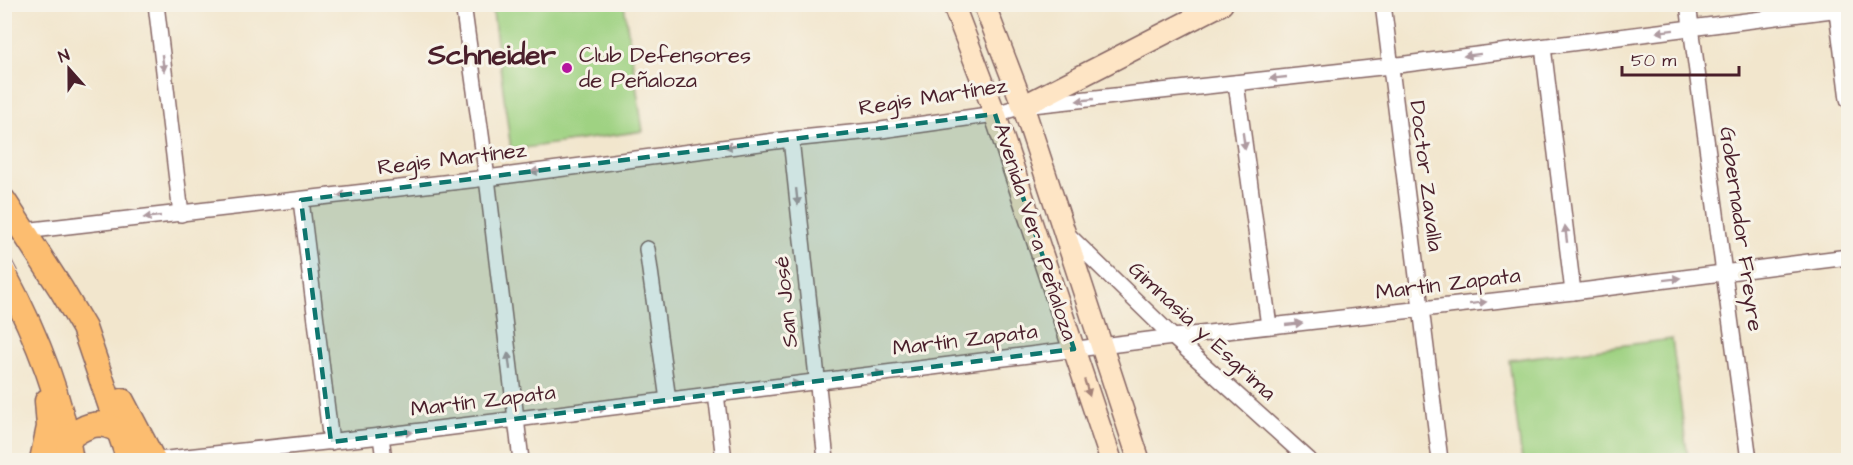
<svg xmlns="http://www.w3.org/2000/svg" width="1853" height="465" font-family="'Architects Daughter',sans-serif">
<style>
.green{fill:#9fd282;stroke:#747856;stroke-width:1.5}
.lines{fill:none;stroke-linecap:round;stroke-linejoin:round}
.lane-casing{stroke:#856564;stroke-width:10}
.street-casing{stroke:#856564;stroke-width:18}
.secondary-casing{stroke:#856564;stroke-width:24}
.primary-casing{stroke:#856564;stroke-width:27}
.lane{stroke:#fff;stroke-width:8}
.street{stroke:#fff;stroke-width:15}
.secondary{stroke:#fee5c5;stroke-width:21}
.primary{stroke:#fcbd6f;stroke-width:24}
.oneway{fill:#ae9aa0}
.oneway2{fill:#a48278}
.marked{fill:#0f766e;fill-opacity:0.2;stroke:#0f766e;stroke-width:4.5;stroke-dasharray:12 8;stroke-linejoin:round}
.poi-dot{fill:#b5179e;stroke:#f7f3e8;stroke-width:2}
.labels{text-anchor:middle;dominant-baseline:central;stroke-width:6;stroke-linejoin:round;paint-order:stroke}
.poi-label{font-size:22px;fill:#4a1f2b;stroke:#f7f3e8;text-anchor:start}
.street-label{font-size:22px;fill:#4a1f2b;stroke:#f7f3e8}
.district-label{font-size:28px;font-weight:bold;fill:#4a1f2b;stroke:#f7f3e8}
</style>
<rect width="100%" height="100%" fill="#f7f3e8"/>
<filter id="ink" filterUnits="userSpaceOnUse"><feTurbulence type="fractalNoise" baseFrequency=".0167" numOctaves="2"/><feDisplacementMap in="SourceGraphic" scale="12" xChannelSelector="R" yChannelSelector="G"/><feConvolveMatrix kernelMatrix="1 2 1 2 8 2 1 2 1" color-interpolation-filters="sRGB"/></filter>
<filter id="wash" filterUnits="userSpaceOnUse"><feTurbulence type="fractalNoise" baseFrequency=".008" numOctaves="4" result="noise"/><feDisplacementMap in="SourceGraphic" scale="24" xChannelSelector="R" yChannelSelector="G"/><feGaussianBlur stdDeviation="1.35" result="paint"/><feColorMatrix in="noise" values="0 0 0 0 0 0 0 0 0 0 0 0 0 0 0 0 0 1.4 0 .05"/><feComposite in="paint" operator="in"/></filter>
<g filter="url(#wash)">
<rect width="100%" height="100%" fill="#f2e6cd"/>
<g class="green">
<path d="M 492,5 L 624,5 L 643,131 L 511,150 Z"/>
<path d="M 1672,339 L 1688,460 L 1522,460 L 1509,360 Z"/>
</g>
</g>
<g filter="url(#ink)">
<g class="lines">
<defs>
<path id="lane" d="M 4,255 L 13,272"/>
<g id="street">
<path d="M 156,4 L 181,214"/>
<path d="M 463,4 L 487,178 L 521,460"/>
<path d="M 1383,4 L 1440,460"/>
<path d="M 1688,4 L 1749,460"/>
<path d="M 1836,4 L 1848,99"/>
<path d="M 1543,47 L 1573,292"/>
<path d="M 1236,83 L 1269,326"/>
<path d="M 791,139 L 826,460"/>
<path d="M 301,200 L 331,442"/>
<path d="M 24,231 L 487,178 L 791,139 L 881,130 L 995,114 L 1023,106 L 1390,66 L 1848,8"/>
<path d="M 1065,232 L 1173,337 L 1309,460"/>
<path d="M 647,249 L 668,400"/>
<path d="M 716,394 L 724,460"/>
<path d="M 381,436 L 384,460"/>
<path d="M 158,460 L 381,436 L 1173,337 L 1573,292 L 1848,257"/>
</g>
<g id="secondary">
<path d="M 953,4 L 995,114 L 1111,460"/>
<path d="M 984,4 L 1023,106 L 1139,460"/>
<path d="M 1023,106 L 1222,4"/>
</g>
<g id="primary">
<path d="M 4,201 L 61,289 L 84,328 L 129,460"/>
<path d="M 4,274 C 35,332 61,396 71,460"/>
<path d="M 122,401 L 153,460"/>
<path d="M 58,447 C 70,436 90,419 108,426 C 116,428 123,434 129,439"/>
<path d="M 42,460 L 49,427 L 47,401"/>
</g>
</defs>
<use href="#lane" class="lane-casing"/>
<use href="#street" class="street-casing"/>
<use href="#secondary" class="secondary-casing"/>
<use href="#primary" class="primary-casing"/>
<use href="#lane" class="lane"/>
<use href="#street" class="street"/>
<use href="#secondary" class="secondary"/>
<use href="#primary" class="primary"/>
</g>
<defs><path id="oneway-solid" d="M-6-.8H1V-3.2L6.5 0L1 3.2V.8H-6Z" transform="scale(1.5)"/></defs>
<g class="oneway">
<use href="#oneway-solid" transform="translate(1665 31) rotate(173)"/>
<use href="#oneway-solid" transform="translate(1472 55) rotate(173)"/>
<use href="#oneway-solid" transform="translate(163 63) rotate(83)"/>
<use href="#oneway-solid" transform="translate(1278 78) rotate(174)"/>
<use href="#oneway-solid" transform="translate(1085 100) rotate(174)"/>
<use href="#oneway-solid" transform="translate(1244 141) rotate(82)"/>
<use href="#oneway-solid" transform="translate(733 146) rotate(173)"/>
<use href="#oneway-solid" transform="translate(539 171) rotate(173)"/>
<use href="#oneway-solid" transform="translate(346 195) rotate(173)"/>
<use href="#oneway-solid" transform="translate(797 197) rotate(84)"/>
<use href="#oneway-solid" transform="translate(152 217) rotate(174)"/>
<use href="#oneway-solid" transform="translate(1566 234) rotate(-97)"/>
<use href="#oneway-solid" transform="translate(1672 279) rotate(-7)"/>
<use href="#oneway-solid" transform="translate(1478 303) rotate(-7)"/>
<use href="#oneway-solid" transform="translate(1294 324) rotate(-6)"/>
<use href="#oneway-solid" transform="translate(509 361) rotate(-97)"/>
<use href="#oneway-solid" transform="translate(875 374) rotate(-7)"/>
<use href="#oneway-solid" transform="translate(791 384) rotate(-7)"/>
<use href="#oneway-solid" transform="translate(598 409) rotate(-7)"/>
<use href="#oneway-solid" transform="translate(404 433) rotate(-7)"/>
</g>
<use class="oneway2" href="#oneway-solid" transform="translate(1087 388) rotate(72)"/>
</g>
<path class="marked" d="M 995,114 L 1074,349 L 331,442 L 301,200 Z"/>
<circle class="poi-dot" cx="567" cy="68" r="6"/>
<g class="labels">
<g class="poi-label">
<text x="579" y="55">Club Defensores<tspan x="579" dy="25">de Peñaloza</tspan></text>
</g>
<g class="street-label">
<text transform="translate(933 97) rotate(-9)">Regis Martínez</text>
<text transform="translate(452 159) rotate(-7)">Regis Martínez</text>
<text transform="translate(1426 176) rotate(83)">Doctor Zavalla</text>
<text transform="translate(1741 229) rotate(82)">Gobernador Freyre</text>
<text transform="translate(1035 232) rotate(72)">Avenida Vera Peñaloza</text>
<text transform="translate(1448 284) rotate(-7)">Martín Zapata</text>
<text transform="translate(786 302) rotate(-96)">San José</text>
<text transform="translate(1202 331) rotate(43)">Gimnasia y Esgrima</text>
<text transform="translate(965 340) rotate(-7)">Martín Zapata</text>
<text transform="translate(483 401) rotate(-7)">Martín Zapata</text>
</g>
<g class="district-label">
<text x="492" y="55">Schneider</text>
</g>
</g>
<rect width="1853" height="465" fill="none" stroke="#f7f3e8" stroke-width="24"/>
<g transform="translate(69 69) rotate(339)" stroke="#f7f3e8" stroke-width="4.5" paint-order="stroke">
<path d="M0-4.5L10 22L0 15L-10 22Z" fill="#4a1f2b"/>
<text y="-9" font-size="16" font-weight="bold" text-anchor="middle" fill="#4a1f2b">N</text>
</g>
<path d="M1622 66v9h117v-9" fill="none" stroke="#4a1f2b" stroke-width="3"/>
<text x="1631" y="66" font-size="18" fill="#4a1f2b" stroke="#f7f3e8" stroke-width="4.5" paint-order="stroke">50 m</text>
</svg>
